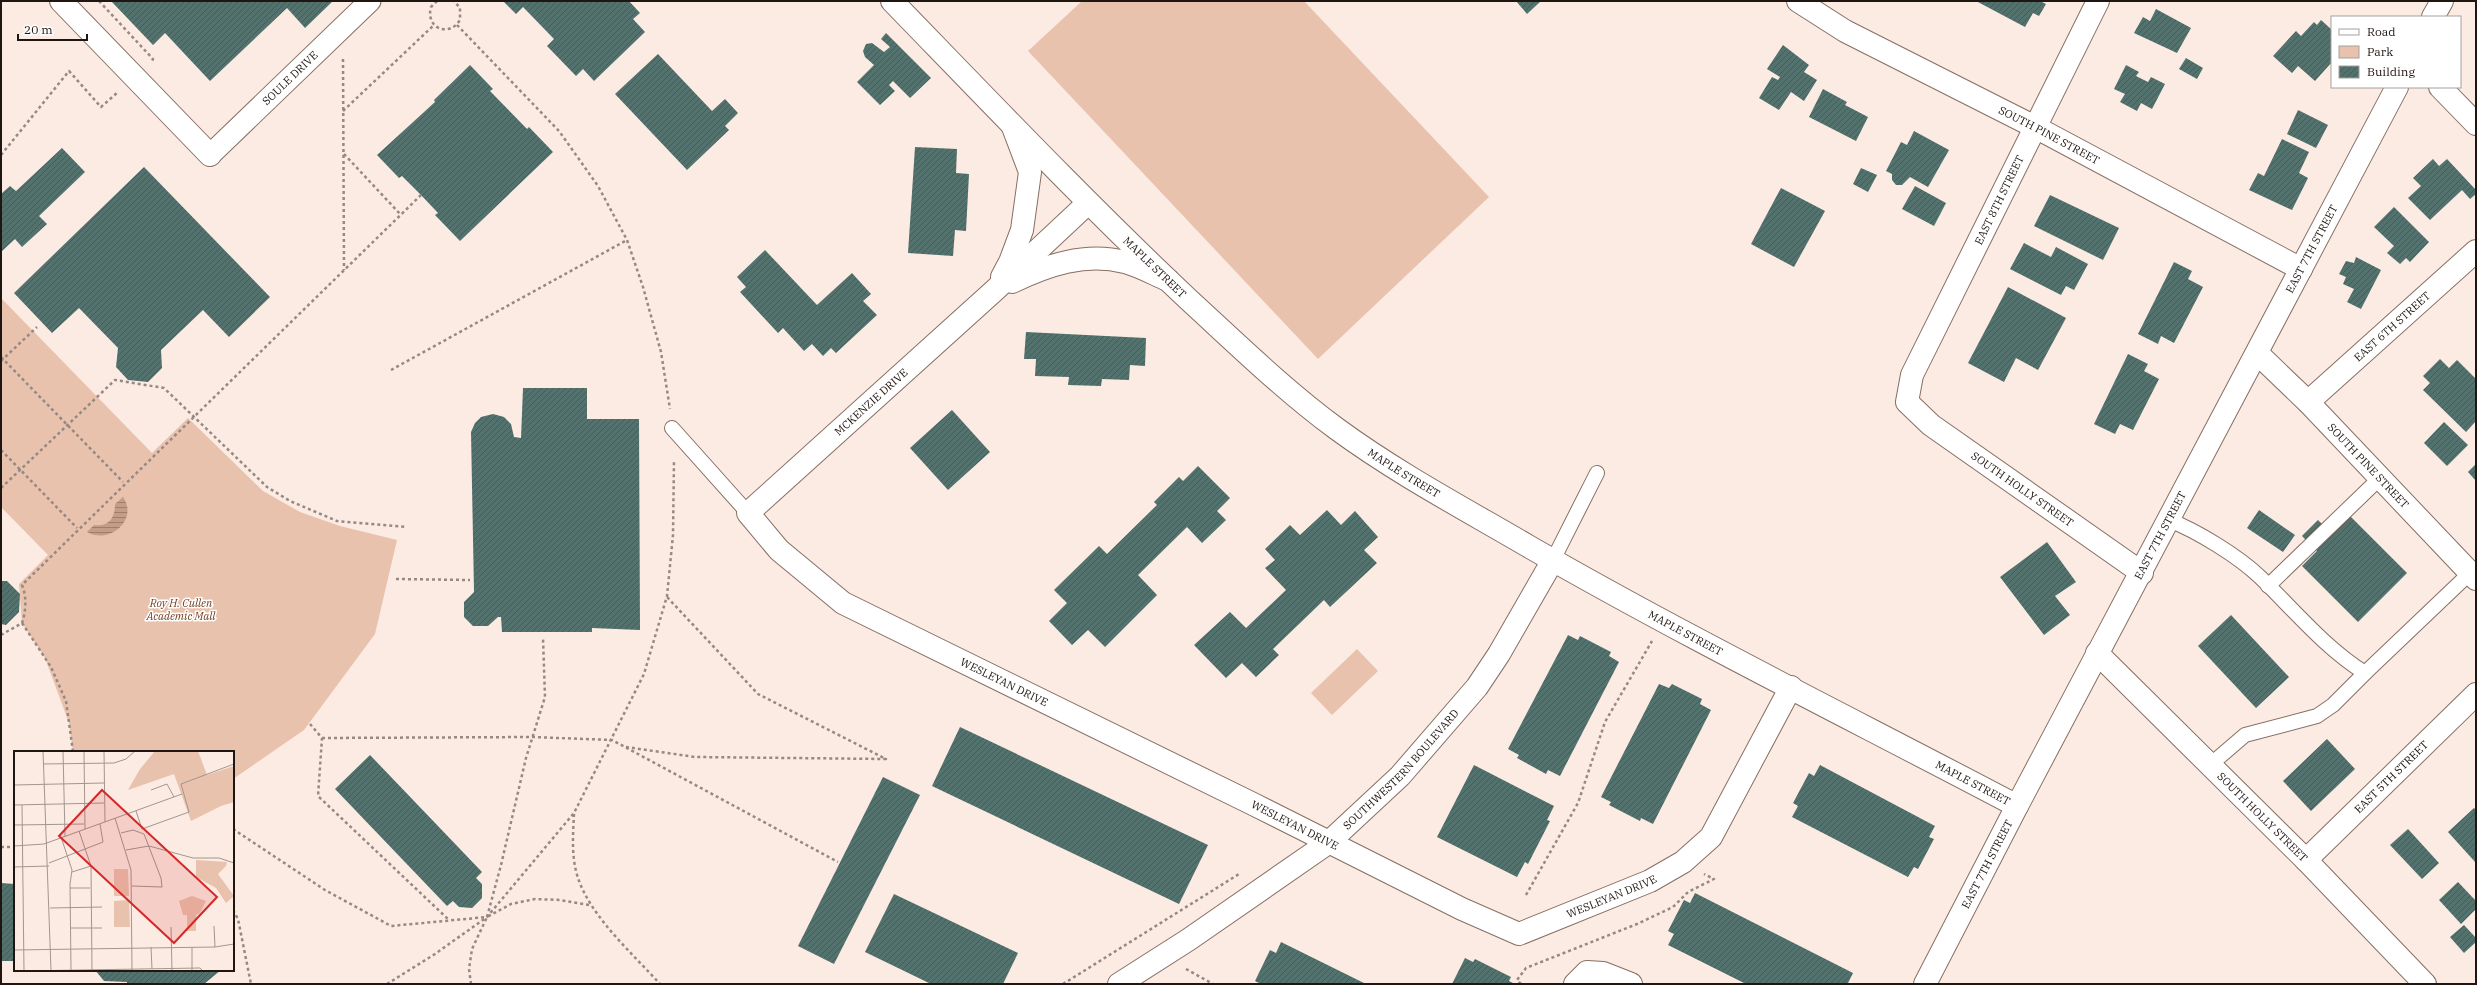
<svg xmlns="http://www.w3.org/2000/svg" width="2477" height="985" font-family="'IBM Plex Serif',serif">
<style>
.park{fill:#e9c2ae}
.water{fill:url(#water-rules)}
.building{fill:url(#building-hatch)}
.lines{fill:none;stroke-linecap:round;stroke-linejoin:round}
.service-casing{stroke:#876f64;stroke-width:16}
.pedestrian-casing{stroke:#876f64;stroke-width:23}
.minor-casing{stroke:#876f64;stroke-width:24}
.tertiary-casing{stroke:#876f64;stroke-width:24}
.path{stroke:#968882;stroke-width:2.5;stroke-dasharray:3 3;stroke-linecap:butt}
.service{stroke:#fff;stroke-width:14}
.pedestrian{stroke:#fff;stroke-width:21}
.minor{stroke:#fff;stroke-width:22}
.tertiary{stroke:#fff;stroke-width:22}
.labels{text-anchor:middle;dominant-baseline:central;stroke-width:3;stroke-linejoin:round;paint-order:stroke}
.street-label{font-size:11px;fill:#1f1511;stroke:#fff}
.park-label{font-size:11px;font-style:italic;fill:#743e20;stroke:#fff}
.inset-road{fill:none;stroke:#a3958f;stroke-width:1}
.view{fill:#d62828;fill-opacity:0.15;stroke:#d62828;stroke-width:2}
.inset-edge{fill:none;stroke:#1f1511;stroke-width:2}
</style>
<defs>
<pattern id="water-rules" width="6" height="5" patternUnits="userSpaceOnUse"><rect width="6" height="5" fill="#c49c87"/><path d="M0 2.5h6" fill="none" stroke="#9f7e6d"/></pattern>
<pattern id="building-hatch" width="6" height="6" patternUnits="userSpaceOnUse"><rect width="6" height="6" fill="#54726d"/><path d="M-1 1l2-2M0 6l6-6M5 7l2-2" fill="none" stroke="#455c58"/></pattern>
</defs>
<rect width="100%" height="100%" fill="#fbebe3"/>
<g class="park">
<path d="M 1082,1 L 1304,1 L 1489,197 L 1318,359 L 1028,51 Z"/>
<path d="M 1,298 L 152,453 L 188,418 L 263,491 L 300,512 L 340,526 L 397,540 L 375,634 L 304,730 L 233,779 L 233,752 L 73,752 L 69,723 L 45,658 L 22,623 L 19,584 L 48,555 L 1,507 Z"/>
<path d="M 1357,649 L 1378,671 L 1332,715 L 1311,693 Z"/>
</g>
<path class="water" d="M 123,497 C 139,520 109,545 87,532 L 94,525 C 109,527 115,518 115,504 Z"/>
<g class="building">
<path d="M 111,1 L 333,1 L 305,28 L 287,8 L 210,81 L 165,33 L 153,45 Z"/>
<path d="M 503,1 L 629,1 L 640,13 L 633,19 L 645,32 L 594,81 L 583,69 L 576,76 L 547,46 L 554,39 L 523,7 L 516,14 Z"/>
<path d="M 1516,1 L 1541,1 L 1527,14 Z"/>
<path d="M 1976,1 L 2040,1 L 2046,4 L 2039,16 L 2033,13 L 2025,27 Z"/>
<path d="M 2156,9 L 2191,28 L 2177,53 L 2134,33 L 2143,17 L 2150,21 Z"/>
<path d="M 2321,20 L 2332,30 L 2332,62 L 2315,81 L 2298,66 L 2292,73 L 2273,56 L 2296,31 L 2301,36 L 2314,22 L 2317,25 Z"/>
<path d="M 886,33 L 931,78 L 910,98 L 893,81 L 889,85 L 895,91 L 880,105 L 857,82 L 874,65 L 865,57 L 863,51 L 866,44 L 872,43 L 884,52 L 890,47 L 881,39 Z"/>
<path d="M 1783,45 L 1809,65 L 1804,72 L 1817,80 L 1804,101 L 1791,92 L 1779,110 L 1759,98 L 1772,77 L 1778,80 L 1780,77 L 1767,69 Z"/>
<path d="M 658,54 L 712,111 L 725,99 L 738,113 L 725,126 L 729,130 L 687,170 L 615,94 Z"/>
<path d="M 2186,58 L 2203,68 L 2197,79 L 2179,69 Z"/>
<path d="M 470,65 L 493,89 L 490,91 L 527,129 L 529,127 L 553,152 L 460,241 L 435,215 L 438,213 L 421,195 L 402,176 L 399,178 L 377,155 L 435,102 L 434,100 Z"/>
<path d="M 2126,65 L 2139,72 L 2136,76 L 2148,82 L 2151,77 L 2165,84 L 2152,109 L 2141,103 L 2137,111 L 2120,102 L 2125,94 L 2114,89 Z"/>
<path d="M 1823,89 L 1847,102 L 1845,105 L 1868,117 L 1856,141 L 1809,117 Z"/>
<path d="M 2298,110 L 2328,125 L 2316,148 L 2287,134 Z"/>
<path d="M 1914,131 L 1949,150 L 1928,187 L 1910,177 L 1902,185 L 1896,185 L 1892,180 L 1892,174 L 1886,171 L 1901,142 L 1907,145 Z"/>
<path d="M 2282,139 L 2309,152 L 2299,173 L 2308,178 L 2292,210 L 2249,190 L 2258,173 L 2264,176 Z"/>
<path d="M 915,147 L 957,149 L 956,173 L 969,174 L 966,231 L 955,230 L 953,256 L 908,253 Z"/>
<path d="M 62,148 L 85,172 L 39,216 L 47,224 L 22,247 L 15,239 L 1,252 L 1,194 L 10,186 L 16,191 Z"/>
<path d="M 2433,159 L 2439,166 L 2447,159 L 2476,190 L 2476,194 L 2470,199 L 2462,190 L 2430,220 L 2408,198 L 2421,186 L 2413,178 Z"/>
<path d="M 144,167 L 270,297 L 229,337 L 203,310 L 161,350 L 162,368 L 148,382 L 128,380 L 116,367 L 118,348 L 79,308 L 52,333 L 14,293 Z"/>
<path d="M 1861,168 L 1877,175 L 1868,192 L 1853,184 Z"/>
<path d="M 1915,186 L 1946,203 L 1934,226 L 1902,209 Z"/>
<path d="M 1781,188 L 1825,211 L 1794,267 L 1751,244 Z"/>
<path d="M 2050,195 L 2119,228 L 2103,260 L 2034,226 Z"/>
<path d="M 2394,207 L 2429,242 L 2410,262 L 2406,258 L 2400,264 L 2387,253 L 2394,246 L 2374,227 Z"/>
<path d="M 2024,243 L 2051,257 L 2056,247 L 2088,264 L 2074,290 L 2066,286 L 2061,295 L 2010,269 Z"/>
<path d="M 765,250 L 817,305 L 852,273 L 871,294 L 863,301 L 877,315 L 836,353 L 831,348 L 823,356 L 812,344 L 804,351 L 783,328 L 778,333 L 740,292 L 746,287 L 737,277 Z"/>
<path d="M 2356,257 L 2381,270 L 2361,309 L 2347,302 L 2354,289 L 2343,284 L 2346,277 L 2339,274 L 2346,261 L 2354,263 Z"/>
<path d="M 2174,262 L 2192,271 L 2188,279 L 2203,287 L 2174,343 L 2161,336 L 2158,344 L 2138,334 Z"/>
<path d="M 2008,287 L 2066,318 L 2038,370 L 2016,358 L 2004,382 L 1968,363 Z"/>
<path d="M 1026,332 L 1146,338 L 1145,366 L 1130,365 L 1129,380 L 1102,379 L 1101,386 L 1068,385 L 1069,377 L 1035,376 L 1036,359 L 1024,359 Z"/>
<path d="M 2128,354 L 2148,364 L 2144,371 L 2159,379 L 2133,430 L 2120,424 L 2115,434 L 2094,424 Z"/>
<path d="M 2440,359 L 2449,368 L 2457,360 L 2476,379 L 2476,421 L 2466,432 L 2423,390 L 2430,383 L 2423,376 Z"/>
<path d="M 523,388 L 587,388 L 587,419 L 639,419 L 640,630 L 592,628 L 592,632 L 502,632 L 501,617 L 498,617 L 488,626 L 473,626 L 464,617 L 464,602 L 474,592 L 471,432 L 475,423 L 481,417 L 493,414 L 504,417 L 511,424 L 514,437 L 521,438 Z"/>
<path d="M 952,410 L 990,452 L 948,490 L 910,448 Z"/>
<path d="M 2444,422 L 2468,445 L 2447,466 L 2424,443 Z"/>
<path d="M 2476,464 L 2476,481 L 2468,472 Z"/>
<path d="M 1198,466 L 1230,498 L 1217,511 L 1226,520 L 1202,543 L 1187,527 L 1138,575 L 1157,595 L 1105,647 L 1088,630 L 1072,645 L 1049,621 L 1067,603 L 1054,590 L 1099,546 L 1107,554 L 1157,505 L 1154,502 L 1179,477 L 1183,481 Z"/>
<path d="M 1327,510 L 1341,525 L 1355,511 L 1378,537 L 1364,550 L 1377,563 L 1330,607 L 1324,600 L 1273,649 L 1279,655 L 1256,677 L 1242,663 L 1226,678 L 1194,645 L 1230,612 L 1246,628 L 1286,590 L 1265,568 L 1275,560 L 1265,549 L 1290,525 L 1300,535 Z"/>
<path d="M 2259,510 L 2295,535 L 2283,552 L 2247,528 Z"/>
<path d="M 2349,515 L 2407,573 L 2358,622 L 2302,566 L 2317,551 L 2302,536 L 2318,520 L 2331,533 Z"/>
<path d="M 2047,542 L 2076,582 L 2055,596 L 2070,615 L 2044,635 L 2000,577 Z"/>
<path d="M 1,581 L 7,581 L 20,594 L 19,612 L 6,625 L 1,624 Z"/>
<path d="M 2231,615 L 2289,677 L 2256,708 L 2198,646 Z"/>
<path d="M 1568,635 L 1578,640 L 1580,636 L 1611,652 L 1609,656 L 1619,662 L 1560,776 L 1548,770 L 1546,774 L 1517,758 L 1519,755 L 1508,749 Z"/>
<path d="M 1659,684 L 1669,688 L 1672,684 L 1702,699 L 1700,704 L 1711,710 L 1653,824 L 1641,818 L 1640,821 L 1609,805 L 1611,802 L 1601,797 Z"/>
<path d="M 960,727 L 1208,845 L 1179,904 L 932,786 Z"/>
<path d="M 2327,739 L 2355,769 L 2311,811 L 2283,781 Z"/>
<path d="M 370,755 L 482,872 L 476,878 L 482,884 L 482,898 L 472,908 L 459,907 L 453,901 L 447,906 L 335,789 Z"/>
<path d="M 1474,765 L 1554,806 L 1547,820 L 1550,821 L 1528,864 L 1525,862 L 1517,877 L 1437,837 Z"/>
<path d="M 1820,765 L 1935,826 L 1929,837 L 1934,839 L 1918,869 L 1914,867 L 1908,877 L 1792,817 L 1798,806 L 1793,803 L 1809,773 L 1814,776 Z"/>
<path d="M 883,777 L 920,795 L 834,964 L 798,946 Z"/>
<path d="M 2474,808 L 2476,810 L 2476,863 L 2448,832 Z"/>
<path d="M 2408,829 L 2439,863 L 2422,879 L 2390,845 Z"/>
<path d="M 2458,882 L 2476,901 L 2476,909 L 2461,924 L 2439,900 Z"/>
<path d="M 1,883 L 15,884 L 15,961 L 1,961 Z"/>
<path d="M 1695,893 L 1853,973 L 1848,983 L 1850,984 L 1746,984 L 1668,945 L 1674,934 L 1668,931 L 1684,900 L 1690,903 Z"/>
<path d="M 894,894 L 1018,953 L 1003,984 L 931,984 L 865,952 Z"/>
<path d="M 2464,925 L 2476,938 L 2476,942 L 2464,953 L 2450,937 Z"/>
<path d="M 1281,942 L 1366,984 L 1261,984 L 1255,981 L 1270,950 L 1276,953 Z"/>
<path d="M 1465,958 L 1473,962 L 1475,959 L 1511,977 L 1509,981 L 1515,984 L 1452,984 Z"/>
<path d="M 95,970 L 221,970 L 204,984 L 127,984 L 127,982 L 104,981 Z"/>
</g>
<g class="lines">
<defs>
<g id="service">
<path d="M 672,428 L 748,513"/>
<path d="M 2169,520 C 2197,531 2238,556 2260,577 C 2294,610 2325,648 2365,673 L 2470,573"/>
<path d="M 1553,560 L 1597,473"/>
<path d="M 2268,586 L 2380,478"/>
<path d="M 2210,765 L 2245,735 L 2317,716 L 2333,705 L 2365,673"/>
</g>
<g id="pedestrian">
<path id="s1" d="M 210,155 L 370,1"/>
</g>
<g id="minor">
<path d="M 61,1 L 210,155"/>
<path id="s2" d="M 1798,1 L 1845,31 L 2035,127 L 2301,269"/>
<path id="s3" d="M 2098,1 L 1912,375 L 1907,402 L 1931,425 L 2142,573"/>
<path d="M 2440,87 L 2476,124"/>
<path id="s4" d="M 1088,203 L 995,290 L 748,513 L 779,550 L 843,603 L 1251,803 L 1462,909 L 1519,934 L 1650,881 L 1683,862 L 1711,837 L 1791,687"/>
<path d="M 1002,277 L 1010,262 L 1022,230 L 1030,172 L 1013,127"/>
<path d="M 1012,282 C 1048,265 1085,252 1125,262 C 1139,266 1154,274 1168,280"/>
<path id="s5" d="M 2258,354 L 2308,402 L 2476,579"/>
<path id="s6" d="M 2308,402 L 2476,251"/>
<path id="s7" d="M 2097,653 L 2306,860 L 2425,984"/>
<path id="s8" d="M 2306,860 L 2476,694"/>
<path id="s9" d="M 1119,984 L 1188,940 L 1328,843 L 1400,776 L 1477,687 L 1499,654 L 1553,560"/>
<path d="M 1575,984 L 1587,972 L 1603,973 L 1631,984"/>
<path id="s10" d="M 1925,984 L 2017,806"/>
</g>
<g id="tertiary">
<path id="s11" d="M 892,1 C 990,102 1087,204 1189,300 C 1237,344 1284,390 1337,429 C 1397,473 1463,508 1528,546 C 1688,638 1854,720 2017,806 L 2397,87"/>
<path d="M 2433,17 L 2442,1"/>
</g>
</defs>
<use href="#service" class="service-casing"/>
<use href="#pedestrian" class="pedestrian-casing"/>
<use href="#minor" class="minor-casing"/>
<use href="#tertiary" class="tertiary-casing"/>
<g class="path">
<path d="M 99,1 L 153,59 L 151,62"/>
<path d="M 437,1 L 431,7 C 425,28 449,38 460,20 L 460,8 L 454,1"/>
<path d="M 457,25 L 559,131 L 598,186 L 627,240 L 643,287 L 661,352 L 670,409"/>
<path d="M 343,59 L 344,270"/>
<path d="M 343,111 L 434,25"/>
<path d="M 344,154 L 401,215"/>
<path d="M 1,155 L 69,71 L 101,107 L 118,92"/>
<path d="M 1,357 L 123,482"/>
<path d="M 1,361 L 37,327"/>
<path d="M 391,370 L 627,240"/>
<path d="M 1,450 L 77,528"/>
<path d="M 1,488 L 115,380 L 164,388 L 267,487 L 290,501 L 337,521 L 406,527"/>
<path d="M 396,579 L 470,580"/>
<path d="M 22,623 L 51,667 L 66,701 L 73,752"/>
<path d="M 1,635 L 22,623 C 26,611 27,597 22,585 L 421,195"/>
<path d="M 310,724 L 322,738 L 318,796 L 449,920"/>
<path d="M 322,738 L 532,737 L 612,740 L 838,862"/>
<path d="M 626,747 L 695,757 L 886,759 L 758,694 L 667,597"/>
<path d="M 574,814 C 573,835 571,857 578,878 C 591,917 632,953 660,984"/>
<path d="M 233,829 L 325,890 L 391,926 L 487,917 L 501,865 L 526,758 L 545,697 L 543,638"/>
<path d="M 1,847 L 15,847"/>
<path d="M 1526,895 L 1578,803 L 1605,722 L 1652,641"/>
<path d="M 233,910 L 238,919 L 251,984"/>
<path d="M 1186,969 L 1213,984"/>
<path d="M 387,984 L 435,954 L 487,917 L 574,813 L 644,674 L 667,596 L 673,535 L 674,460"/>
<path d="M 471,984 L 469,969 L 472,949 L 487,917 L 511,904 L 535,899 L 560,900 L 589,905"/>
<path d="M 1063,984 L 1239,874"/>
<path d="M 1521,984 L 1517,980 L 1526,968 L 1637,924 L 1673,907 L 1688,892 L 1714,879 L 1704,874"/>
</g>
<use href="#service" class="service"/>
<use href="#pedestrian" class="pedestrian"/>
<use href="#minor" class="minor"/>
<use href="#tertiary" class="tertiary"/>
</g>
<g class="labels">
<g class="street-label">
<text stroke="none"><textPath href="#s1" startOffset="111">SOULE DRIVE</textPath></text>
<text stroke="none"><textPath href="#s2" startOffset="285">SOUTH PINE STREET</textPath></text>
<text transform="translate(1999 200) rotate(-64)">EAST 8TH STREET</text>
<text stroke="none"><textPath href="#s11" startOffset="2026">EAST 7TH STREET</textPath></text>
<text stroke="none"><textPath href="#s11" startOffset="374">MAPLE STREET</textPath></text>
<text stroke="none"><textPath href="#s6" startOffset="113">EAST 6TH STREET</textPath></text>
<text transform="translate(871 402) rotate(-42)">MCKENZIE DRIVE</text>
<text stroke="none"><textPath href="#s5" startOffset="157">SOUTH PINE STREET</textPath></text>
<text stroke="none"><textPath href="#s11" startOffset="698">MAPLE STREET</textPath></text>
<text stroke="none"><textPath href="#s3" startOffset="590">SOUTH HOLLY STREET</textPath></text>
<text stroke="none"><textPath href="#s11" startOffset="1702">EAST 7TH STREET</textPath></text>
<text stroke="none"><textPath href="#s11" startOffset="1022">MAPLE STREET</textPath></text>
<text stroke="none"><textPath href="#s4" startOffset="771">WESLEYAN DRIVE</textPath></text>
<text stroke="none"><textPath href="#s9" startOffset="356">SOUTHWESTERN BOULEVARD</textPath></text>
<text stroke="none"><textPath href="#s8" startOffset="119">EAST 5TH STREET</textPath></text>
<text stroke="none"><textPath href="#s11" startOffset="1346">MAPLE STREET</textPath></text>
<text stroke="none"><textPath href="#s7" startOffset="233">SOUTH HOLLY STREET</textPath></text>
<text stroke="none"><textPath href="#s4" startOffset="1095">WESLEYAN DRIVE</textPath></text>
<text stroke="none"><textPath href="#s10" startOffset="135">EAST 7TH STREET</textPath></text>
<text stroke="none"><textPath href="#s4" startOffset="1444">WESLEYAN DRIVE</textPath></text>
</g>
<g class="park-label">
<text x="181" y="603">Roy H. Cullen<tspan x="181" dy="13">Academic Mall</tspan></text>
</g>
</g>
<g transform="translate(14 751)">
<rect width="220" height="220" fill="#fbebe3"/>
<path d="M 182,109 L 213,111 L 212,115 L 204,123 L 220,145 L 212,152 L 202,137 L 182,126 Z" fill="#e9c2ae"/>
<path d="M 141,0 L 184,0 L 193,24 L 220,15 L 220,51 L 207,55 L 177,70 L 160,23 L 114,39 L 126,18 Z" fill="#e9c2ae"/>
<path d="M 100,118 L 114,118 L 115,145 L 100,145 ZM 178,145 L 192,150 L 186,162 L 182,164 L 182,180 L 173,180 L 173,164 L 169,164 L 165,150 ZM 115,149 L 116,176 L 100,176 L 100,150 Z" fill="#e9c2ae"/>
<path class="inset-road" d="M 29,0 L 37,220M 49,0 L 51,85M 70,0 L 71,78M 90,0 L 91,71M 29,13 L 100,12 L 112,8 L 121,0M 0,34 L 90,32M 137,39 L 153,33 L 160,46M 0,54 L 90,52M 8,54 L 10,220M 122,60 L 128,78 L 175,61 L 167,33 L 220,13M 101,67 L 117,119 L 118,219M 0,74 L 70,73M 65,80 L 77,115 L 78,220M 107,82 L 119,79 L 130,83 L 147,127 L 148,136 L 118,135M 47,86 L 58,119 L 56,133 L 57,219M 0,95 L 30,93 L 168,43M 112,99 L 135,95 L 179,107 L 205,107 L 220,112M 35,112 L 89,91 L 86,73M 0,116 L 35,115M 58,121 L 77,115M 56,137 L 76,137M 36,157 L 88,156M 200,175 L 201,196M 157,176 L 158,220M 57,177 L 88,177M 137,196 L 138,218M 178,196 L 178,220M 0,199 L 201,196 L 220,193M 7,220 L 186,217 L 189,220"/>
<path class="view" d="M 88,39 L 203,146 L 160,192 L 45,85 Z"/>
<rect width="220" height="220" class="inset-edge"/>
</g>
<rect width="2477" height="985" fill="none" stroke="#1f1511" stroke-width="4"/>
<rect x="2331" y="16" width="130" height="72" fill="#ffffff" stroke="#a5a1a0"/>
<rect x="2339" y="29" width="20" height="6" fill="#ffffff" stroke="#a5a1a0"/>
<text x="2367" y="36" font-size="12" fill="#1f1511">Road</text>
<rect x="2339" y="46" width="20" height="12" fill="#e9c2ae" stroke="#a5a1a0"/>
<text x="2367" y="56" font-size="12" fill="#1f1511">Park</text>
<rect x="2339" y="66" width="20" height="12" fill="url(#building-hatch)" stroke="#a5a1a0"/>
<text x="2367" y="76" font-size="12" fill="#1f1511">Building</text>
<path d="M18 34v6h69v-6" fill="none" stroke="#1f1511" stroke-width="2"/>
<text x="24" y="34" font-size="12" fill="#1f1511" stroke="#ffffff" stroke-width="3" paint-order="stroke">20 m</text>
</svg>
